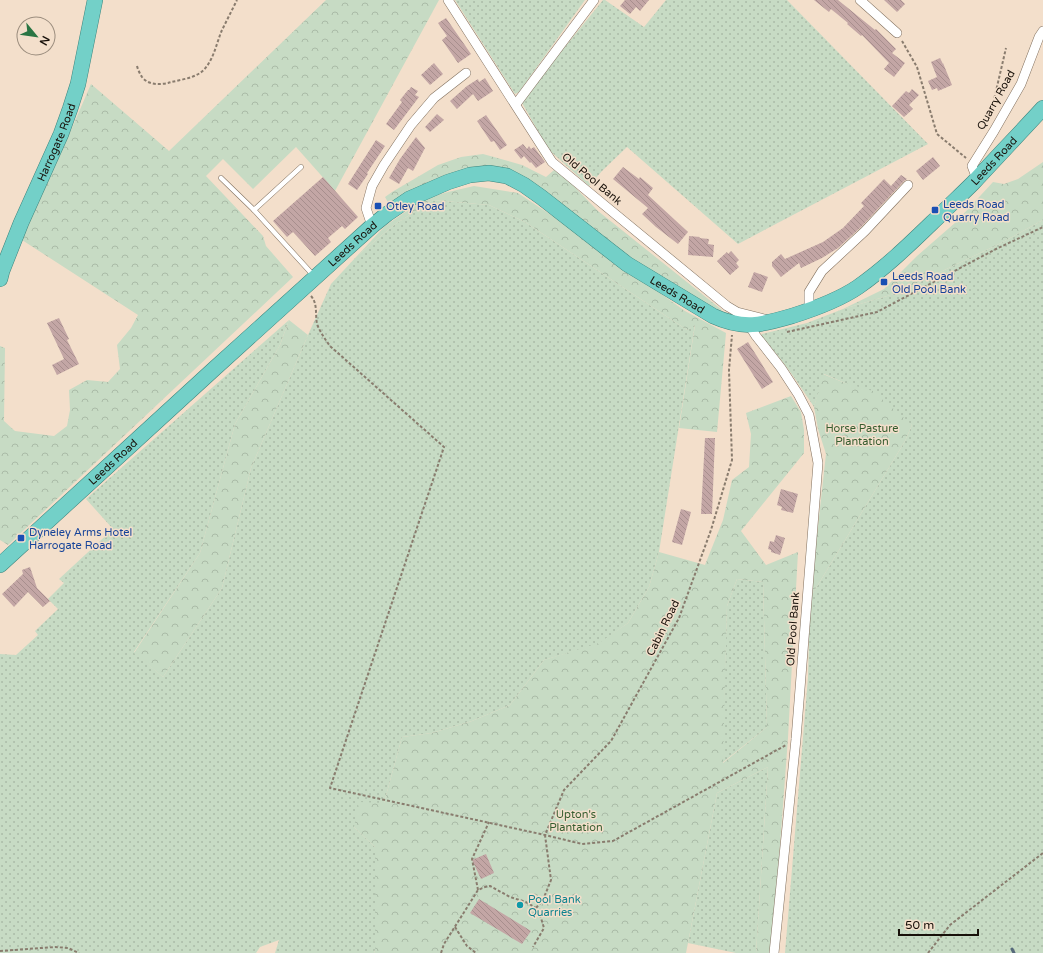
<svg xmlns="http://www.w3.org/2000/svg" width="1043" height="953" font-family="'Varela Round',sans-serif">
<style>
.grass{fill:url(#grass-dots)}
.forest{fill:url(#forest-crowns);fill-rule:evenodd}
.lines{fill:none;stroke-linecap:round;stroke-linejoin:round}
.stream{stroke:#56697b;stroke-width:3}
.building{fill:url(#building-back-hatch)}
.service-casing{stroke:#82715f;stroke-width:5.5}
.minor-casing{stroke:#82715f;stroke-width:10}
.trunk-casing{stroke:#3c857d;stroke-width:16}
.path{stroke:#897c6e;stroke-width:2;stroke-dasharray:3 2;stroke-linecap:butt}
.service{stroke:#fff;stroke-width:4.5}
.minor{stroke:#fff;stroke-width:9}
.trunk{stroke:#73d0c8;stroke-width:15}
.transit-dot{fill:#1a4fb4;stroke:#f3dfcb;stroke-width:1.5}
.culture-dot{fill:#0f9aa8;stroke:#f3dfcb;stroke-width:1.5}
.labels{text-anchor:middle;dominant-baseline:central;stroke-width:3;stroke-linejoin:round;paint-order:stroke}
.street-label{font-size:11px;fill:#18110a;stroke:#f3dfcb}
.transit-label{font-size:11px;fill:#164399;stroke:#f3dfcb;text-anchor:start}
.park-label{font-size:11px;fill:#355d2f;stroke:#f3dfcb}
.culture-label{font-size:11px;fill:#0d838f;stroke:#f3dfcb;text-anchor:start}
</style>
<defs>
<pattern id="grass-dots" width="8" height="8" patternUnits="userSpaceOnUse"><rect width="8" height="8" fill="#c7dbc4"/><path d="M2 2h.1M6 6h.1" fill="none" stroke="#aabba7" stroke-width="1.8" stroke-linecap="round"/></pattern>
<pattern id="forest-crowns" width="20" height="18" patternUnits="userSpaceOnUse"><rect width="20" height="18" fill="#c7dbc4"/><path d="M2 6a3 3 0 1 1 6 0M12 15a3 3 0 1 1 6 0" fill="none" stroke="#aabba7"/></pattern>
<pattern id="building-back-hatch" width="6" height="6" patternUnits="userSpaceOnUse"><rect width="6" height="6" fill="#c3a6a5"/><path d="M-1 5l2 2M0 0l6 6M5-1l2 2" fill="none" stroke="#a78e8d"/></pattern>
</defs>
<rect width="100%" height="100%" fill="#f3dfcb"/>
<g class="grass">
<path d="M 455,0 L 585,0 L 519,92 L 515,94 Z"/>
<path d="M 603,0 L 605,0 L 644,27 L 666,0 L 787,0 L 928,144 L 738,244 L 627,147 L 602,171 L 589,186 L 548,149 L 521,101 Z"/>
<path d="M 433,200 L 489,205 L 525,222 L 687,330 L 695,324 L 659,552 L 649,587 L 628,623 L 599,644 L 544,660 L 510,705 L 472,721 L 432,733 L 402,737 L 384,803 L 354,827 L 375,847 L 375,950 L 374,953 L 275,953 L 279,940 L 260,947 L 256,953 L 0,953 L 0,654 L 16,655 L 38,635 L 35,631 L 58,609 L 48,599 L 64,583 L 59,579 L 113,529 L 86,499 L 289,320 L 280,345 L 235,424 L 200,553 L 134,652 L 163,677 L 222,588 L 251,468 L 308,335 L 331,284 L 356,257 L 394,225 Z"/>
<path d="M 1043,220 L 1043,953 L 785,953 L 808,677 L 810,598 L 905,441 L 912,425 L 845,383 L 824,374 L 814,407 C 798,383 782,358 761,337 L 762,334 L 807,323 L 843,309 L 894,294 L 1001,243 Z"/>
<path d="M 737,579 L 763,582 L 767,727 L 722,763 L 727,606 Z"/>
<path d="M 768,767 L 756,953 L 736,953 L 688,943 L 717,793 Z"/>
</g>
<g class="forest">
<path d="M 326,0 L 439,0 L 335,191 L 296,147 L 253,189 L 223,159 L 206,176 L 263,236 L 266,246 L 293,277 L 8,545 L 0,540 L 0,346 L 5,348 L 4,421 L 15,431 L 54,436 L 67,426 L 70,410 L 69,390 L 87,380 L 108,382 L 120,369 L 117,345 L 131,328 L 138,315 L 22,240 L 72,128 L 91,84 L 169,151 Z"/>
<path d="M 483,154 L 522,165 L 546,177 L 554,170 L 565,177 L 598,211 L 722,310 L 719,313 L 482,166 L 444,175 L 402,197 L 390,206 L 385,197 L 392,192 L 438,165 L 461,157 Z"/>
<path d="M 1043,162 L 1043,220 L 1001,243 L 894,294 L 843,309 L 884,289 L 917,256 L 956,222 L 993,182 L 1004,184 L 1018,179 Z"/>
<path d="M 474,186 L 518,193 L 554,217 L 685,311 L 726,333 L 717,432 L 679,428 L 695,325 L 687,330 L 525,222 L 489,205 L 433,200 L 394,225 L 356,257 L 385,226 L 424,199 L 448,192 Z"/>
<path d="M 289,320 L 308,335 L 251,468 L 222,588 L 163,677 L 134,653 L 200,553 L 235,424 L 280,345 Z"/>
<path d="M 823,374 L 845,383 L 873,391 L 912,425 L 905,441 L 810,598 L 826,454 L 818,429 L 814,407 Z"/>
<path d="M 791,396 L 801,412 L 804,430 L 804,453 L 741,531 L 766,565 L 798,552 L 788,738 L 772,953 L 756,953 L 768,767 L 717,793 L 686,953 L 374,953 L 375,950 L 375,847 L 354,827 L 359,802 L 384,803 L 402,737 L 432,733 L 472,721 L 510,705 L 544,660 L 599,643 L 628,623 L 649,587 L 659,552 L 705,565 L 723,520 L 732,480 L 749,467 L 751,434 L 746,413 ZM 737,579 L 763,582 L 767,727 L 723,763 L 727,606 Z"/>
</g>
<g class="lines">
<path class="stream" d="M 1012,949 L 1014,953"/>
</g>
<g class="building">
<path d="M 625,0 L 649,0 L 640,11 L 636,7 L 630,14 L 620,6 Z"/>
<path d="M 814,0 L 838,0 L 875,30 L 876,29 L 896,49 L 892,53 L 905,63 L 894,77 L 884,69 L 889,63 L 862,35 L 861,36 L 847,24 L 848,23 L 831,9 L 829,12 Z"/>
<path d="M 884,0 L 901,0 L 905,4 L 897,12 Z"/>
<path d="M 446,18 L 471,54 L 458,63 L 442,40 L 447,36 L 438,23 Z"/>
<path d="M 940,58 L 943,64 L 943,63 L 952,85 L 938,91 L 937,88 L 932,90 L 928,81 L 937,77 L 931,62 Z"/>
<path d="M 434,63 L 443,74 L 430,85 L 421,75 Z"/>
<path d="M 485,78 L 493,91 L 478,101 L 473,94 L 457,109 L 450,101 L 467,86 L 478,79 L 479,82 Z"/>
<path d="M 411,87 L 418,91 L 415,95 L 419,97 L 394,130 L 386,124 L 402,102 L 400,100 L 408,90 L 409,90 Z"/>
<path d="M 912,89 L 919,95 L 909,105 L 913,109 L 904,117 L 892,106 L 906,91 L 909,93 Z"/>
<path d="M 437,114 L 444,120 L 430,132 L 425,127 Z"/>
<path d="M 486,115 L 507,145 L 500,150 L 494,141 L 491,142 L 477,121 Z"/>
<path d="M 416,137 L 425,148 L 413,171 L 408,168 L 399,184 L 389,178 L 400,159 Z"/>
<path d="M 376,140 L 385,146 L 367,173 L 368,174 L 357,190 L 348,184 Z"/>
<path d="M 523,144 L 527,149 L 529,146 L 531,149 L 534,147 L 545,162 L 536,168 L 531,162 L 530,163 L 524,156 L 521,159 L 514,150 Z"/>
<path d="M 933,157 L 940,166 L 923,180 L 916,171 Z"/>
<path d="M 623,167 L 639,179 L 640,177 L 653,188 L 648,195 L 675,220 L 688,232 L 678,244 L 656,227 L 642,214 L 648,208 L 613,179 Z"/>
<path d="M 901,175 L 907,179 L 904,181 L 861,227 L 838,248 L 822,258 L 801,268 L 799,263 L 781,277 L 772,266 L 772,262 L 781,254 L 785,259 L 823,242 L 843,228 L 864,206 L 861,203 L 884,179 L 891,186 Z"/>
<path d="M 323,177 L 358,217 L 345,229 L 342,226 L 328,238 L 331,242 L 315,256 L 293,232 L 287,237 L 273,221 Z"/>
<path d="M 689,236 L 700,237 L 699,238 L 709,239 L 708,244 L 714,245 L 713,257 L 688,255 Z"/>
<path d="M 731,251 L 739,260 L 736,263 L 739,267 L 730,275 L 717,261 L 727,252 L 728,254 Z"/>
<path d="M 754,272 L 768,277 L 762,292 L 748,287 Z"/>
<path d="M 59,318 L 69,339 L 67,340 L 79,364 L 57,375 L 52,365 L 64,359 L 47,323 Z"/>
<path d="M 748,342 L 773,382 L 762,389 L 737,349 Z"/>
<path d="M 705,438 L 715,438 L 712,514 L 701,514 Z"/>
<path d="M 781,489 L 798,494 L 793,513 L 781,510 L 782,507 L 777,505 Z"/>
<path d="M 681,509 L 691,512 L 682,545 L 672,542 Z"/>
<path d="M 776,535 L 785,538 L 780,555 L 771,552 L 771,550 L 768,549 L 770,541 L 774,542 Z"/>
<path d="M 30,567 L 37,588 L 50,601 L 43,607 L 28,592 L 14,607 L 2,594 L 23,574 L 22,570 Z"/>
<path d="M 486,854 L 494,873 L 481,879 L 472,860 Z"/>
<path d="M 479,899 L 531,931 L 522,944 L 470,913 Z"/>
</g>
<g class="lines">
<defs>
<g id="service">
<path d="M 301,167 L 254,210 L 314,276"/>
<path d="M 221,178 L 254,210"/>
</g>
<g id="minor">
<path d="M 448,0 L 552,162 L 727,306 L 737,312 L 768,320"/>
<path d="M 860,0 L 897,33"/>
<path d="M 516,104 L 594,0"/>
<path d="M 977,179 L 972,166 L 994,131 L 1021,84 L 1039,37 L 1043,31"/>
<path d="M 372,226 L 366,208 L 372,186 L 384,165 L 411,125 L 434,98 L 466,73"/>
<path d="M 809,310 L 809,292 L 822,271 L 865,231 L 908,185"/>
<path d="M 749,325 L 756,336 L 781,368 L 798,394 L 809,415 L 818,463 L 796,739 L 774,953"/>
</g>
<g id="trunk">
<path id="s1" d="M 0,279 L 2,271 L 21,223 L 61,134 L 70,109 L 78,84 L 95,0"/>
<path id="s2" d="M 0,565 L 214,369 L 372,226 L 387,214 L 409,199 L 448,182 L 470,175 L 489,173 L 507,176 L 524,185 L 541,197 L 627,264 L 713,316 C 744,330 761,325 792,316 C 814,309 839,300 858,287 C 888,266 914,240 940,215 C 951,204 962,194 973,183 C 996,158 1020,133 1043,108"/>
</g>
</defs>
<use href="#service" class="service-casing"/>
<use href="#minor" class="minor-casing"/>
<use href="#trunk" class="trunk-casing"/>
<g class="path">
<path d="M 902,41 L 917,67 L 937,134 L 966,158"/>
<path d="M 137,66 C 138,70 140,74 142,77 C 148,85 159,85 168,83 C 178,80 191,79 200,73 C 213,64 216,44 222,30 C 227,20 232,10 237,0"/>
<path d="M 987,122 L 993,104 L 1006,48"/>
<path d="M 311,296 C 318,304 315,314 317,324 C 320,332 325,339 330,346 L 444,447 L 330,788 L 545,835 L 582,844 L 613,841 L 786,745"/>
<path d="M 787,332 L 877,312 L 996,249 L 1043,227"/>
<path d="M 478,890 L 472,859 L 489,822"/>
<path d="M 536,908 L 543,900 L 551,880 L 545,835 L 564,790 L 611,741 L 679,618 L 711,530 L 732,460 L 729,370 L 732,335"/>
<path d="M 455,927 L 467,946 L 476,953"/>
<path d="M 0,951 L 55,947 L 68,948 L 79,953"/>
<path d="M 441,953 L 444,944 L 478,890 L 485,887 L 490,886 L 510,897 L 526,902 L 536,908 L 541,918 L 544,928 L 533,947"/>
<path d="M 928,953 L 950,925 L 1043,853"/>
</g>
<use href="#service" class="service"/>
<use href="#minor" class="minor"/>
<use href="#trunk" class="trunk"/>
</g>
<g class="transit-dot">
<rect x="374" y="202" width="8" height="8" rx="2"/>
<rect x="931" y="206" width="8" height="8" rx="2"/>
<rect x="880" y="278" width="8" height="8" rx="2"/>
<rect x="17" y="534" width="8" height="8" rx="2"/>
</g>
<circle class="culture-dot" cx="520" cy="905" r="4"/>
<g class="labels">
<g class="street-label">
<text transform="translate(996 100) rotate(-61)">Quarry Road</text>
<text stroke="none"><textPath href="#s1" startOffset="148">Harrogate Road</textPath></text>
<text stroke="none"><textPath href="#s2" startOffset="1241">Leeds Road</textPath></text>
<text transform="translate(592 179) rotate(40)">Old Pool Bank</text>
<text stroke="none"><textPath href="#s2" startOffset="477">Leeds Road</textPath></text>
<text stroke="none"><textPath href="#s2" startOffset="860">Leeds Road</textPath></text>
<text stroke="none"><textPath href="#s2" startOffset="153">Leeds Road</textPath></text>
<text transform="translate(663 628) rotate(-64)">Cabin Road</text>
<text transform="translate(793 629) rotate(-86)">Old Pool Bank</text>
</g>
<g class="transit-label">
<text x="943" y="204">Leeds Road<tspan x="943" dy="13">Quarry Road</tspan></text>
<text x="386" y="206">Otley Road</text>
<text x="892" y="276">Leeds Road<tspan x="892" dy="13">Old Pool Bank</tspan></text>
<text x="29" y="532">Dyneley Arms Hotel<tspan x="29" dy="13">Harrogate Road</tspan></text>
</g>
<g class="park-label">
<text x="862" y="428">Horse Pasture<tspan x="862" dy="13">Plantation</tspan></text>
<text x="576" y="814">Upton's<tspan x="576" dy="13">Plantation</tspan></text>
</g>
<g class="culture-label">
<text x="528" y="899">Pool Bank<tspan x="528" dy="13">Quarries</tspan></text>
</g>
</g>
<g transform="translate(36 36) rotate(119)"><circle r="19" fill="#f3dfcb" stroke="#9b8d7e"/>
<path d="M0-3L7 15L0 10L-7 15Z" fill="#2a7543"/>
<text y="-6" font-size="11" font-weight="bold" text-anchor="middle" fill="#18110a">N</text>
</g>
<path d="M899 929v6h79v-6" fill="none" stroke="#18110a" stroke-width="2"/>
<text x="905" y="929" font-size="12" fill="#18110a" stroke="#f3dfcb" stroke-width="3" paint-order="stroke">50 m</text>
</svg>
